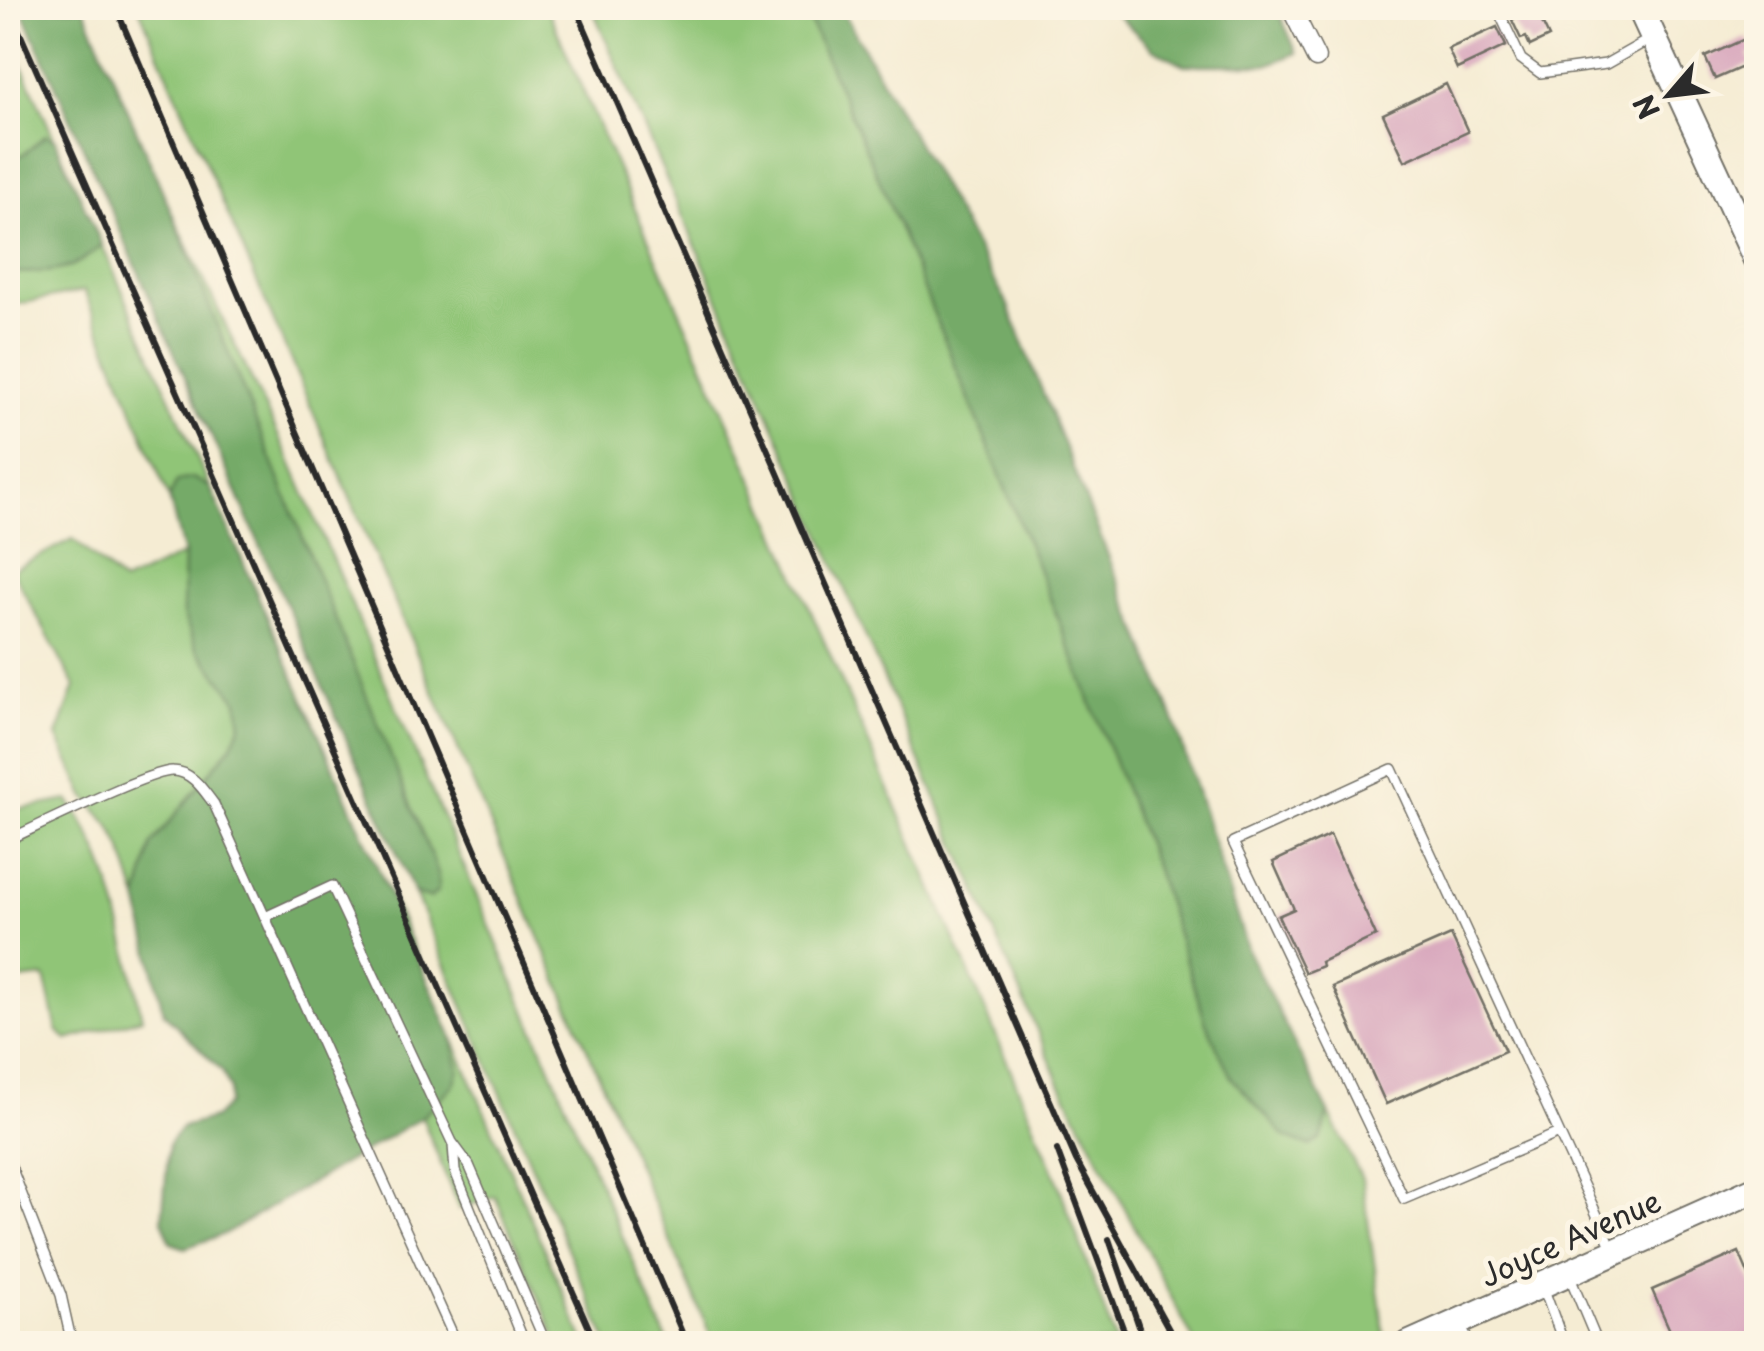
<svg xmlns="http://www.w3.org/2000/svg" width="1764" height="1351" font-family="'Playpen Sans',sans-serif">
<style>
.green{fill:#90c577;stroke:#5e7851;stroke-width:2.5}
.forest{fill:#74aa68;stroke:#506a4a;stroke-width:2.5}
.building{fill:#d9a9be}
.lines{fill:none;stroke-linecap:round;stroke-linejoin:round}
.lane-casing{stroke:#726f66;stroke-width:12}
.street-casing{stroke:#726f66;stroke-width:21}
.secondary-casing{stroke:#726f66;stroke-width:29}
.lane{stroke:#fff;stroke-width:9}
.street{stroke:#fff;stroke-width:18}
.secondary{stroke:#fff;stroke-width:25}
.rail{stroke:#2b2b2b;stroke-width:6}
.labels{text-anchor:middle;dominant-baseline:central;stroke-width:10;stroke-linejoin:round;paint-order:stroke}
.street-label{font-size:30px;fill:#2b2b2b;stroke:#fcf5e5}
</style>
<rect width="100%" height="100%" fill="#fcf5e5"/>
<filter id="ink" filterUnits="userSpaceOnUse"><feTurbulence type="fractalNoise" baseFrequency=".01" numOctaves="2"/><feDisplacementMap in="SourceGraphic" scale="20" xChannelSelector="R" yChannelSelector="G"/><feConvolveMatrix kernelMatrix="1 2 1 2 8 2 1 2 1" color-interpolation-filters="sRGB"/></filter>
<filter id="wash" filterUnits="userSpaceOnUse"><feTurbulence type="fractalNoise" baseFrequency=".0048" numOctaves="4" result="noise"/><feDisplacementMap in="SourceGraphic" scale="40" xChannelSelector="R" yChannelSelector="G"/><feGaussianBlur stdDeviation="2.25" result="paint"/><feColorMatrix in="noise" values="0 0 0 0 0 0 0 0 0 0 0 0 0 0 0 0 0 1.4 0 .05"/><feComposite in="paint" operator="in"/></filter>
<g filter="url(#wash)">
<rect width="100%" height="100%" fill="#f5ecd3"/>
<g class="green">
<path d="M 139,8 L 547,8 L 981,1000 L 1056,1177 L 1116,1343 L 714,1343 Z"/>
<path d="M 592,8 L 804,8 L 881,184 L 1042,578 L 1155,866 L 1206,1022 L 1321,1139 L 1329,1113 L 1362,1179 L 1385,1338 L 1370,1344 L 1195,1343 L 1060,1083 Z"/>
<path d="M 8,35 L 55,140 L 46,135 L 24,154 L 8,160 Z"/>
<path d="M 171,211 L 290,460 L 668,1343 L 608,1343 L 415,894 L 430,898 L 280,486 Z"/>
<path d="M 102,245 L 210,487 L 193,478 L 177,481 L 169,498 L 84,291 L 8,306 L 8,273 C 52,271 67,276 102,245 Z"/>
<path d="M 73,539 L 123,583 L 184,554 L 183,614 L 197,649 L 238,701 L 241,726 L 231,746 L 152,844 L 138,899 L 121,847 L 110,826 L 85,796 L 57,736 L 75,686 L 12,570 Z"/>
<path d="M 68,800 C 114,860 125,945 142,1018 L 67,1040 L 57,1030 L 45,977 L 8,981 L 8,811 Z"/>
<path d="M 451,1034 L 585,1343 L 558,1343 L 495,1196 L 459,1209 L 422,1117 C 456,1081 462,1084 451,1034 Z"/>
</g>
<g class="forest">
<path d="M 21,8 L 84,8 L 171,211 L 438,873 L 438,891 L 430,898 L 415,894 Z"/>
<path d="M 804,8 L 841,8 L 1007,303 L 1174,720 L 1248,951 L 1329,1113 L 1321,1139 L 1310,1146 L 1285,1137 L 1231,1077 L 1206,1023 L 1155,866 L 1042,578 L 881,184 Z"/>
<path d="M 1110,8 L 1277,8 L 1297,53 L 1267,65 L 1185,65 L 1153,49 Z"/>
<path d="M 46,135 L 55,140 L 102,245 C 67,276 52,271 8,273 L 8,160 L 24,154 Z"/>
<path d="M 193,478 L 210,487 L 451,1034 L 459,1070 L 454,1084 L 422,1117 L 227,1233 L 185,1248 L 171,1243 L 162,1220 L 169,1143 L 182,1127 L 214,1118 L 228,1104 L 230,1089 L 222,1071 L 163,1012 L 138,899 L 152,844 L 231,746 L 241,726 L 238,701 L 197,649 L 183,614 L 184,554 L 169,498 L 177,481 Z"/>
</g>
<g id="blocks">
<g class="building">
<path d="M 1512,8 L 1535,8 L 1549,37 L 1530,46 L 1526,37 L 1521,39 L 1512,20 L 1517,17 Z"/>
<path d="M 1497,27 L 1506,46 L 1457,69 L 1448,49 Z"/>
<path d="M 1747,38 L 1754,53 L 1748,55 L 1752,63 L 1715,79 L 1705,57 Z"/>
<path d="M 1446,84 L 1468,132 L 1405,161 L 1383,114 Z"/>
<path d="M 1330,835 L 1376,936 L 1321,962 L 1322,966 L 1305,973 L 1278,916 L 1294,909 L 1273,862 Z"/>
<path d="M 1451,935 L 1505,1051 L 1386,1104 L 1333,987 Z"/>
<path d="M 1739,1252 L 1756,1292 L 1756,1344 L 1676,1344 L 1652,1290 Z"/>
</g>
</g>
</g>
<g filter="url(#ink)">
<use href="#blocks" fill-opacity="0" stroke="#726f66" stroke-width="2.5"/>
<g class="lines">
<defs>
<g id="lane">
<path d="M 1497,8 L 1521,59 L 1540,73 L 1606,64 L 1650,39"/>
<path d="M 8,840 C 36,827 150,770 173,771 C 192,771 204,791 214,804 L 457,1344"/>
<path d="M 265,917 L 332,886 L 452,1142 L 469,1165 L 546,1344"/>
<path d="M 1559,1133 L 1404,1199 L 1233,842 L 1392,769 L 1613,1250"/>
<path d="M 453,1145 L 455,1171 L 525,1344"/>
<path d="M 8,1159 L 61,1295 L 72,1344"/>
<path d="M 1569,1275 L 1598,1344"/>
<path d="M 1543,1287 L 1564,1344"/>
<path d="M 1459,1324 L 1470,1344"/>
</g>
<g id="street">
<path d="M 1291,8 L 1316,58"/>
<path d="M 1736,215 L 1756,206"/>
</g>
<g id="secondary">
<path d="M 1640,8 L 1756,259"/>
<path d="M 1409,1344 L 1756,1189"/>
</g>
</defs>
<use href="#lane" class="lane-casing"/>
<use href="#street" class="street-casing"/>
<use href="#secondary" class="secondary-casing"/>
<use href="#lane" class="lane"/>
<use href="#street" class="street"/>
<use href="#secondary" class="secondary"/>
<g class="rail">
<path d="M 9,8 L 596,1344"/>
<path d="M 116,8 L 687,1344"/>
<path d="M 576,8 L 1076,1160 L 1177,1344"/>
<path d="M 1057,1150 L 1129,1344"/>
<path d="M 1109,1239 L 1145,1344"/>
</g>
</g>
</g>
<g class="labels">
<g class="street-label">
<text transform="translate(1570 1237) rotate(-24)">Joyce Avenue</text>
</g>
</g>
<rect width="1764" height="1351" fill="none" stroke="#fcf5e5" stroke-width="40"/>
<g transform="translate(1669 95) rotate(242)" stroke="#fcf5e5" stroke-width="8" paint-order="stroke">
<path d="M0-8L18 38L0 25L-18 38Z" fill="#2b2b2b"/>
<text y="-15" font-size="28" font-weight="bold" text-anchor="middle" fill="#2b2b2b">N</text>
</g>
</svg>
